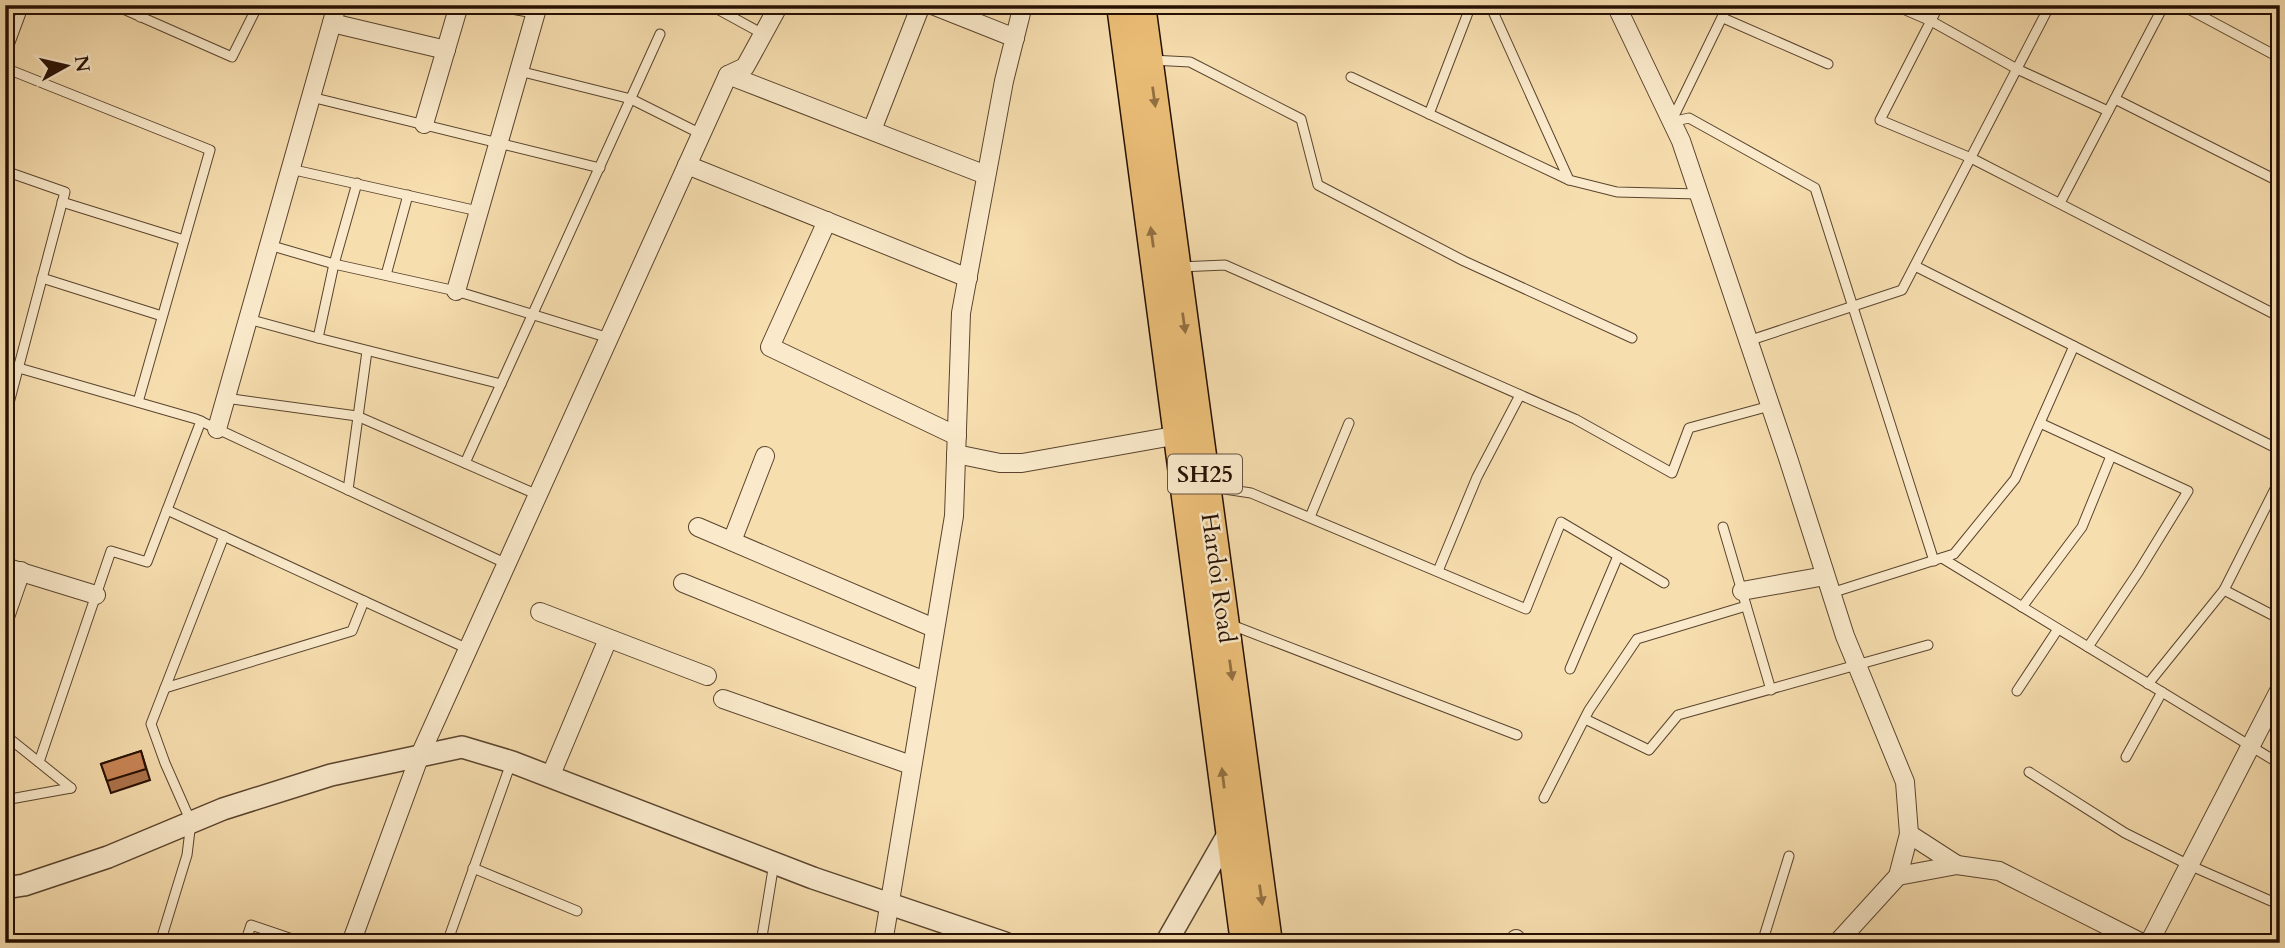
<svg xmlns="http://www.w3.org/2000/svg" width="2285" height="948" font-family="Cardo,serif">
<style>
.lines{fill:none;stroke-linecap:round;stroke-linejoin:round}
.service-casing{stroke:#5a442e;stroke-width:11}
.minor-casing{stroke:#5a442e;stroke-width:20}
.tertiary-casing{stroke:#5a442e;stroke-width:24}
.primary-casing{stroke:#261003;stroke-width:29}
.service{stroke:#faeacb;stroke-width:9}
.minor{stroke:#faeacb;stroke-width:18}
.tertiary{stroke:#faeacb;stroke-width:21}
.primary{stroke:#ecbf78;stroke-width:26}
.wall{fill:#ae734b;stroke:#261003;stroke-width:2}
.building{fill:#ca8657;stroke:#261003;stroke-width:2}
.oneway{fill:#937043}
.labels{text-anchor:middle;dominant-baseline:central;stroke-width:5;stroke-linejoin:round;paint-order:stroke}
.shield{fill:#faeacb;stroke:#66513f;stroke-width:2}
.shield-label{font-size:23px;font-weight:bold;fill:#261003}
.street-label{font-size:24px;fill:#261003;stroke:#faeacb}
</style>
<rect width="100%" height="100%" fill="#f7deaf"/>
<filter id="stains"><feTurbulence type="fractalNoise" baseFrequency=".00286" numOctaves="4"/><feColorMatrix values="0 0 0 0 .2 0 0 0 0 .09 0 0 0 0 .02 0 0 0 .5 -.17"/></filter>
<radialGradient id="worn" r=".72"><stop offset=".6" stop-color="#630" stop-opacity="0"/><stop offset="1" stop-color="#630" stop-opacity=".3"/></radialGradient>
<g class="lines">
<defs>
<g id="service">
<path d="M 114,5 L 232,57 L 258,5"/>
<path d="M 710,5 L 763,34"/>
<path d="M 1490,5 L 1569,180"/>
<path d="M 1894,5 L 1931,21 L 2017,69 L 2108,111"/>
<path d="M 1939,5 L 1880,120 L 1971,158 L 2280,317"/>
<path d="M 2181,5 L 2280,58"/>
<path d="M 140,17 L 145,5"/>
<path d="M 1723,18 L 1828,64"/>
<path d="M 5,56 L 24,5"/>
<path d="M 1151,60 L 1190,62 L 1301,119 L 1318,185 L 1464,261 L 1632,338"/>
<path d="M 5,68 L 210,150 L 138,402"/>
<path d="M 519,71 L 631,99 L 701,134"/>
<path d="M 1351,77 L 1569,180 L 1617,192 L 1699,194"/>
<path d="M 311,97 L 600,168"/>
<path d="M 2115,99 L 2280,182"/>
<path d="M 1429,114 L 1471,5"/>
<path d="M 1672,120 L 1728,5"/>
<path d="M 1671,122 L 1689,118 L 1815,188 L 1934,561"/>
<path d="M 290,169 L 478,211"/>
<path d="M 5,171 L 65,192 L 5,418"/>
<path d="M 357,183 L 334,264 L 318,338 L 501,384"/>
<path d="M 62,202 L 184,240"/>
<path d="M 2060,203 L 2164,5"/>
<path d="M 269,245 L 334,264 L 456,291 L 609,338"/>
<path d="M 1915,266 L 2280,450"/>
<path d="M 1179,267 L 1225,265 L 1575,419 L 1672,473 L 1689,428 L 1770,406"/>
<path d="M 386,275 L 408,195"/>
<path d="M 42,278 L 162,316"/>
<path d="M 248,319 L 318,338"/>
<path d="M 1748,341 L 1902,290 L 2050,5"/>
<path d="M 5,364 L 196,419 L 507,564"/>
<path d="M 225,398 L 357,416 L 538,495"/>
<path d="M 2040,423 L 2188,491 L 2139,571 L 2088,647"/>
<path d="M 465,463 L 660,34"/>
<path d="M 1211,487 L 1251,493 L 1526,609 L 1561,522 L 1664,583"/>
<path d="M 348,490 L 367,351"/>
<path d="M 167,510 L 468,649"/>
<path d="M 1310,517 L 1349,423"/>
<path d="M 1723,527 L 1771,690"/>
<path d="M 1942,558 L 2280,764"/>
<path d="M 1438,571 L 1477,477 L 1520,395"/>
<path d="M 2224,590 L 2280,619"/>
<path d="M 1831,593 L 1954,554 L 2015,479 L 2074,346"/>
<path d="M 2022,607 L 2082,527 L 2111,456"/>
<path d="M 1229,624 L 1517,735"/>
<path d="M 1570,669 L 1618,556"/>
<path d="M 2148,684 L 2224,590 L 2280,479"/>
<path d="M 165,688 L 352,631 L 364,601"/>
<path d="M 2017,691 L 2058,629"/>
<path d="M 1585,719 L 1649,750 L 1678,715 L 1928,645"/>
<path d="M 5,735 L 71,788"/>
<path d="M 2126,757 L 2162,692"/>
<path d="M 39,762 L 111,551 L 147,562 L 201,421"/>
<path d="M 2029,772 L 2125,833 L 2189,865 L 2280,905"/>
<path d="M 1544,798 L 1589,710 L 1637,639 L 1746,606"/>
<path d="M 5,800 L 71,788"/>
<path d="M 473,868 L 577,911"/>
<path d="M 160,943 L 187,855 L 191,822 L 165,763 L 151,724 L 224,536"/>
<path d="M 245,943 L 251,925 L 304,943"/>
<path d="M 447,943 L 511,763"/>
<path d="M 761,943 L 774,863"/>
<path d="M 1762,943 L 1789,856"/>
</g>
<g id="minor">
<path d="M 514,5 L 536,9"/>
<path d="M 932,5 L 1015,38"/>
<path d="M 1616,5 L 1681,141 L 1788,458 L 1845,636 L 1905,782 L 1909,834 L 1898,876 L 1837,943"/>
<path d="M 332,23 L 446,50"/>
<path d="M 728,75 L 986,175"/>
<path d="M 424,124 L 459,5"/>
<path d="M 872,130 L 921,5"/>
<path d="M 687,165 L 968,278"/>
<path d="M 827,221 L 770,347 L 957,436"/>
<path d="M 456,291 L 538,5"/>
<path d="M 217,429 L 337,5"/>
<path d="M 956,454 L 1000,463 L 1022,463 L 1179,435"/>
<path d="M 698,527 L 934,628"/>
<path d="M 732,541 L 765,456"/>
<path d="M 5,567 L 96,595"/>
<path d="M 683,583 L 925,681"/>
<path d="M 1742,591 L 1825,576"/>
<path d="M 540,612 L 707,676"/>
<path d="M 5,617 L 21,571"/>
<path d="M 723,699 L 911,765"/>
<path d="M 550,777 L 608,639"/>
<path d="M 1909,834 L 1957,865"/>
<path d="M 1898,876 L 1957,865 L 1999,871 L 2142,943"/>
<path d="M 351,943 L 420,755 L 728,75 L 745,67 L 779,5"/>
<path d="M 883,943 L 954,516 L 961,313 L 1004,81 L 1023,5"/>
<path d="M 1514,943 L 1516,939"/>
<path d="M 2149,943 L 2280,689"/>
</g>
<g id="tertiary">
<path d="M 5,888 L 24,885 L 108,857 L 223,809 L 331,775 L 462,747 L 512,762 L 813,878 L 1005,943"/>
<path d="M 1166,943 L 1230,831 L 1233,831"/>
</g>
<g id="primary">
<path d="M 1120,5 L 1244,943"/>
<path d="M 1142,5 L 1269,943"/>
</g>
</defs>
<use href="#service" class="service-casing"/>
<use href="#minor" class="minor-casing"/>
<use href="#tertiary" class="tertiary-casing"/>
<use href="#primary" class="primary-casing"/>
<use href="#service" class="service"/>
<use href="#minor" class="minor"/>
<use href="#tertiary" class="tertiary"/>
<use href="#primary" class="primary"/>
</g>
<path class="wall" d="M 141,751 L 150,780 L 111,793 L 101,764 Z"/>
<path class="building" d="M 141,751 L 146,769 L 107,781 L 101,764 Z"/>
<defs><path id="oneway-solid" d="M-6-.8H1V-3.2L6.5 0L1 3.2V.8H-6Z" transform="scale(1.75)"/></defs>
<g class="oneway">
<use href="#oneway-solid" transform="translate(1154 97) rotate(82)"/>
<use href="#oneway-solid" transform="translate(1152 237) rotate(-98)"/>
<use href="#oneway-solid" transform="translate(1184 323) rotate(82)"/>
<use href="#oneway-solid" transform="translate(1231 670) rotate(82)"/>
<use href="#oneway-solid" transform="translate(1223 778) rotate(-97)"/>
<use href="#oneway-solid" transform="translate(1261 895) rotate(82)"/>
</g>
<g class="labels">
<rect class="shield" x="1168" y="454.5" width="74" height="39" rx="5"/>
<g class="shield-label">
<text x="1205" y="474">SH25</text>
</g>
<g class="street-label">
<text transform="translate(1218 578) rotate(82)">Hardoi Road</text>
</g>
</g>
<rect width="2285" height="948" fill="none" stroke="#f7deaf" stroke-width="28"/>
<rect x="7" y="7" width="2271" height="934" fill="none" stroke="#261003" stroke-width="3.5"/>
<rect x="14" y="14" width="2257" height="920" fill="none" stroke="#261003" stroke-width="2"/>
<g transform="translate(66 66) rotate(82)" stroke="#faeacb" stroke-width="5" paint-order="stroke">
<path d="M0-5L12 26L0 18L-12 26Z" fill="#261003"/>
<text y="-10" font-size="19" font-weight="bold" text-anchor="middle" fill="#261003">N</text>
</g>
<rect width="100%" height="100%" filter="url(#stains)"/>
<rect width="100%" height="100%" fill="url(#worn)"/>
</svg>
